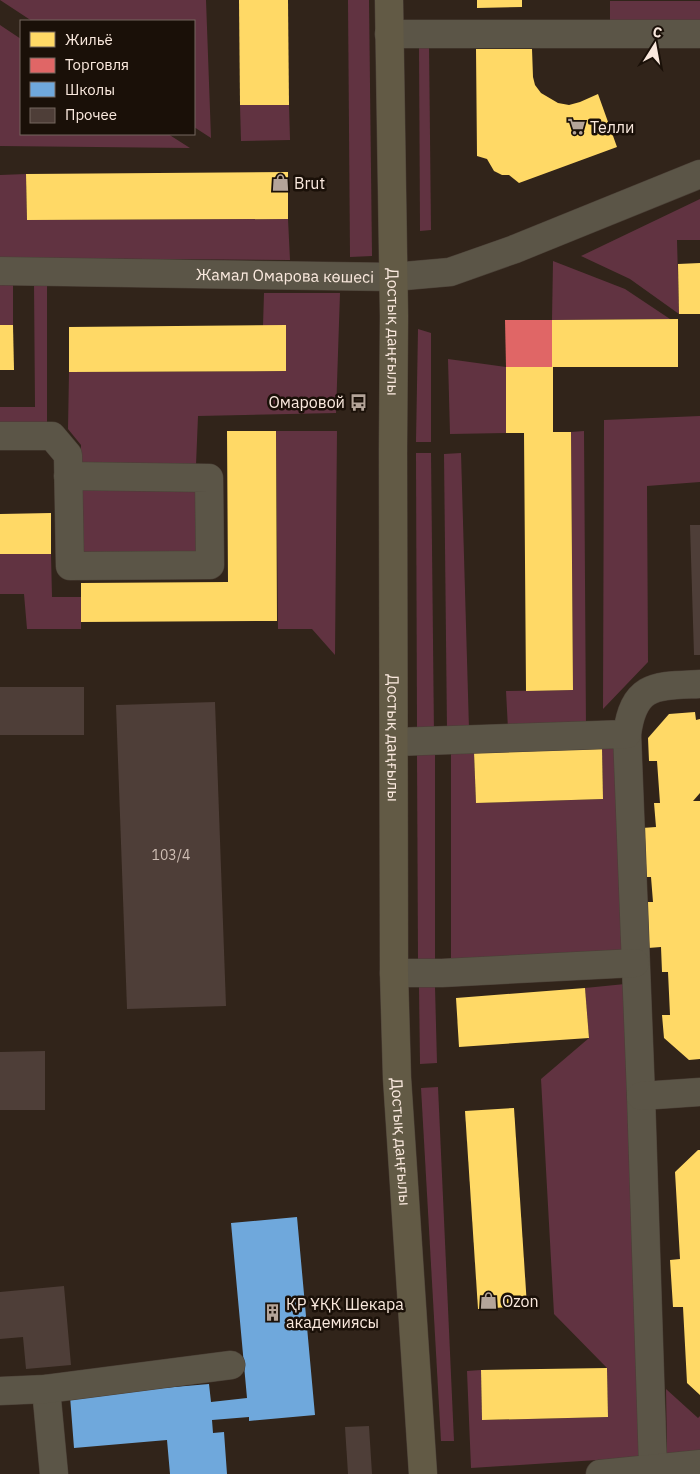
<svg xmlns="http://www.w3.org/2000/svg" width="700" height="1474" font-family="'IBM Plex Sans',sans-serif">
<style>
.green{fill:#613341}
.homes{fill:#ffd966}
.shops{fill:#e06666}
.schools{fill:#6fa8dc}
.building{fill:#4e3e38}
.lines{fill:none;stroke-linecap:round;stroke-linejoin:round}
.minor-casing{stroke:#4b4037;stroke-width:29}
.major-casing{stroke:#4b4037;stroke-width:29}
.minor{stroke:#5b5547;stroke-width:28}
.major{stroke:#625a45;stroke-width:28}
.labels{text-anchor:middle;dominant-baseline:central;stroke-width:5;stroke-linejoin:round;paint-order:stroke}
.number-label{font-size:14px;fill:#cfbeb4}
.poi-label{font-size:16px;fill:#fae9de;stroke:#1a1008;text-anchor:start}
.street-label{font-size:16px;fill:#fae9de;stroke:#1a1008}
</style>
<rect width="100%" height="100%" fill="#31241a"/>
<g class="green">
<path d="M 0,0 L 206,0 L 211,138 L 194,127 L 194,21 L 32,21 Z"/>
<path d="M 348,0 L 369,0 L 372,256 L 350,257 Z"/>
<rect x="610" y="1" width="90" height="22"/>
<path d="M 0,25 L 21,39 L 21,134 L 168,134 L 190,148 L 0,146 Z"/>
<path d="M 419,44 L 429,44 L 431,230 L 420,231 Z"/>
<path d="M 240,105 L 289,105 L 290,140 L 241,141 Z"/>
<path d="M 26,174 L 27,220 L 288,219 L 290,260 L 0,258 L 0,175 Z"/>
<path d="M 700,199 L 700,240 L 677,240 L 679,314 L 630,279 L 581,256 Z"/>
<path d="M 553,261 L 625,289 L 670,319 L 552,320 Z"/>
<path d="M 34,283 L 47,283 L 47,427 L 0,427 L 0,407 L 35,407 Z"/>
<rect x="0" y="284" width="13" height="41"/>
<path d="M 264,293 L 340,293 L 336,413 L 198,416 L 196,465 L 81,467 L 81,445 L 68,429 L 69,372 L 286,371 L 286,326 L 263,326 Z"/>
<path d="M 418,329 L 431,333 L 431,442 L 416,442 Z"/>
<path d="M 448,359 L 506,367 L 506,433 L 450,434 Z"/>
<path d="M 700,416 L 700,482 L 647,486 L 648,662 L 603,709 L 604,420 Z"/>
<path d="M 276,431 L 337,431 L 335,655 L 312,629 L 278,629 Z"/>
<path d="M 584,431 L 586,727 L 508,729 L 506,691 L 573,690 L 571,432 Z"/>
<path d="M 416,453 L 431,453 L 434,735 L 417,729 Z"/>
<path d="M 461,453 L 469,729 L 447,730 L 444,454 Z"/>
<path d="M 78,485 L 201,487 L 200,554 L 78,554 Z"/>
<path d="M 0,554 L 51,554 L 52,597 L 81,597 L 81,629 L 27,629 L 24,594 L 0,594 Z"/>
<path d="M 617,746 L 625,951 L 451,960 L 451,752 L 474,752 L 476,803 L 603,799 L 602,748 Z"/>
<path d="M 435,750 L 435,961 L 418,960 L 417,753 Z"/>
<path d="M 625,984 L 644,1457 L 471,1468 L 467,1371 L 481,1370 L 482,1420 L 608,1417 L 607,1368 L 554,1314 L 541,1079 L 589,1038 L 585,988 Z"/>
<path d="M 419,987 L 435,987 L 437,1063 L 420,1064 Z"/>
<path d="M 438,1087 L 454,1441 L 441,1441 L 421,1088 Z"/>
<path d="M 666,1389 L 698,1418 L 700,1416 L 700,1451 L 667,1455 Z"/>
</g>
<g class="homes">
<path d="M 239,0 L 288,0 L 289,105 L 240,105 Z"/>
<path d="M 477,0 L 522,0 L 522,7 L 477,8 Z"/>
<path d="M 476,49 L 532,49 L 533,77 L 535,85 L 541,93 L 558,103 L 569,105 L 580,102 L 598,94 L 617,147 L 519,183 L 509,175 L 502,175 L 494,171 L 487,159 L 477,156 Z"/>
<path d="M 288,172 L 288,219 L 27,220 L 26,174 Z"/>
<path d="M 700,263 L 700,314 L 679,314 L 678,264 Z"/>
<path d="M 678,319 L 678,367 L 553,367 L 553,432 L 571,432 L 573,690 L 526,691 L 524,433 L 506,433 L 506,367 L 552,367 L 552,320 Z"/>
<path d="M 0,325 L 13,325 L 14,370 L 0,370 Z"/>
<path d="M 286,325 L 286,371 L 69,372 L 69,327 Z"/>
<path d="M 227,431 L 276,431 L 277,621 L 81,622 L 81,583 L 228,582 Z"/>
<path d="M 51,513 L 51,554 L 0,554 L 0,514 Z"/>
<path d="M 695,712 L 696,720 L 700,719 L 700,793 L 693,801 L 700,801 L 700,1059 L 689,1060 L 664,1038 L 662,1015 L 670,1015 L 668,972 L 662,972 L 661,947 L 648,948 L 645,902 L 653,902 L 651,877 L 644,877 L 642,828 L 656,827 L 654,803 L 660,803 L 657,761 L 649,761 L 648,738 L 669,714 Z"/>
<path d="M 602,748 L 603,799 L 476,803 L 474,752 Z"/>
<path d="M 585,988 L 589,1038 L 459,1047 L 456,998 Z"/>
<path d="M 514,1108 L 527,1306 L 478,1309 L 465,1111 Z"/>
<path d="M 698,1150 L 700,1150 L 700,1395 L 687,1383 L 683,1307 L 673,1307 L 670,1260 L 680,1259 L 675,1172 Z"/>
<path d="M 607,1368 L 608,1417 L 482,1420 L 481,1370 Z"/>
</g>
<path class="shops" d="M 505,320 L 552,320 L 552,367 L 506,367 Z"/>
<path class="schools" d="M 297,1217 L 315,1415 L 249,1421 L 249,1417 L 212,1420 L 213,1433 L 224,1432 L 227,1474 L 170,1474 L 167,1440 L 74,1448 L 70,1396 L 209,1384 L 211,1402 L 247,1398 L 231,1223 Z"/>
<g class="building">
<path d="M 690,525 L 700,525 L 700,655 L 694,655 Z"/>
<rect x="0" y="687" width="84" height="48"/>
<path d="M 215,702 L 226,1006 L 127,1009 L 116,705 Z"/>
<path d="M 45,1051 L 45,1110 L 0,1110 L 0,1052 Z"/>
<path d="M 64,1286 L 71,1365 L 26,1369 L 23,1337 L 0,1339 L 0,1292 Z"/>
<path d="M 369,1426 L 372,1474 L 348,1474 L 345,1427 Z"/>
</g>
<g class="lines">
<defs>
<g id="minor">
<path d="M 389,34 L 700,34"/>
<path id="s1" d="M 0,271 L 393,277 L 450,272 L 515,249 L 700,174"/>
<path d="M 0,436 L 52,436 L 68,455 L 70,566 L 210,565 L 209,478 L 68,476"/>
<path d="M 627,734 L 641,1096 L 653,1468"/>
<path d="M 394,742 L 627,734 C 634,683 656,686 700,684"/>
<path d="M 394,973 L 442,973 L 635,963"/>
<path d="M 641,1096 L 700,1092"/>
<path d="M 46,1389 L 54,1474"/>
<path d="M 0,1391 L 46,1389 L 231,1365"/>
<path d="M 600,1474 L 700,1464"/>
</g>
<g id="major">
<path id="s2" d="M 389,0 L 394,316 L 393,448 L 394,973 L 397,1078 L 423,1474"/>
</g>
</defs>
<use href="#minor" class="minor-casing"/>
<use href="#major" class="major-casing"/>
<use href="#minor" class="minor"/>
<use href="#major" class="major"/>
</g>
<defs>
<symbol id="supermarket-bare" viewBox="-9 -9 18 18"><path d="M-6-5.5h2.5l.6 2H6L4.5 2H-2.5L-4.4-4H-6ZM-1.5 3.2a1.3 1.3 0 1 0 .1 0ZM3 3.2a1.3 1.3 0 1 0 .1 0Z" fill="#b4a499" stroke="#1a1008" stroke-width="2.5" paint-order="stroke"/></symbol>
<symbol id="shop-bare" viewBox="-9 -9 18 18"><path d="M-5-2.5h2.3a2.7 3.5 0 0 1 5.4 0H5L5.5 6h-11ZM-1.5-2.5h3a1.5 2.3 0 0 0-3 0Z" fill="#b4a499" stroke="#1a1008" stroke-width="2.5" paint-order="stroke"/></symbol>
<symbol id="bus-bare" viewBox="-9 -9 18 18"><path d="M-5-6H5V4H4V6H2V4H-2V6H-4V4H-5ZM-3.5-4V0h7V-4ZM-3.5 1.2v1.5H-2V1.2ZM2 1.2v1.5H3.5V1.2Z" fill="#b4a499" stroke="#1a1008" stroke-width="2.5" paint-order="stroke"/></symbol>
<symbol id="building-bare" viewBox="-9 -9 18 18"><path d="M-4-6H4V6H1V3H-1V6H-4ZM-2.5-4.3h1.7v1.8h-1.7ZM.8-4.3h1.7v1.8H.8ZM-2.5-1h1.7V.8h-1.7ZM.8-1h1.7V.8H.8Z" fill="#b4a499" stroke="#1a1008" stroke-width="2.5" paint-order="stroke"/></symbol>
</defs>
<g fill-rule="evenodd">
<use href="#supermarket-bare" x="564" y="114" width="25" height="25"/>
<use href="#shop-bare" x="268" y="170" width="25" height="25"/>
<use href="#bus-bare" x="346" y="390" width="25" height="25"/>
<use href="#shop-bare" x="476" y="1288" width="25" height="25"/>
<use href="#building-bare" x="260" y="1300" width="25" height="25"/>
</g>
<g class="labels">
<g class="number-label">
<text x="171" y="855">103/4</text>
</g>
<g class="poi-label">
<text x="590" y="127">Телли</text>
<text x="294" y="183">Brut</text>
<text x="345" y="402" text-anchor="end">Омаровой</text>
<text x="502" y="1301">Ozon</text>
<text x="286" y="1304">ҚР ҰҚК Шекара<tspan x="286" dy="18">академиясы</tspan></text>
</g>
<g class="street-label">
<text stroke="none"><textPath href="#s1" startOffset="285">Жамал Омарова көшесі</textPath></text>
<text stroke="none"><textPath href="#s2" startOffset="332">Достық даңғылы</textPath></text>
<text stroke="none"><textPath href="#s2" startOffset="738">Достық даңғылы</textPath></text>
<text stroke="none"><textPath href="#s2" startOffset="1142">Достық даңғылы</textPath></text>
</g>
</g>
<rect x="20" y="20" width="175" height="115" fill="#1a1008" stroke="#74675e"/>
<rect x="30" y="32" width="25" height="15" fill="#ffd966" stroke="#74675e"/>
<text x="65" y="45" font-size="15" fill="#fae9de">Жильё</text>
<rect x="30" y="58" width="25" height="15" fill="#e06666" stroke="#74675e"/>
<text x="65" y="70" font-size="15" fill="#fae9de">Торговля</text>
<rect x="30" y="82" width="25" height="15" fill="#6fa8dc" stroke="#74675e"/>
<text x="65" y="95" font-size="15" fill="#fae9de">Школы</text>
<rect x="30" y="108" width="25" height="15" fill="#4e3e38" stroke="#74675e"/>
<text x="65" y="120" font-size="15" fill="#fae9de">Прочее</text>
<g transform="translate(655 45) rotate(11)" stroke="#1a1008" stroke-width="4" paint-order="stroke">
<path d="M0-4L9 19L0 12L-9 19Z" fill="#fae9de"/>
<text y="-8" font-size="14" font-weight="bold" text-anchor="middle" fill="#fae9de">С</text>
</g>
</svg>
